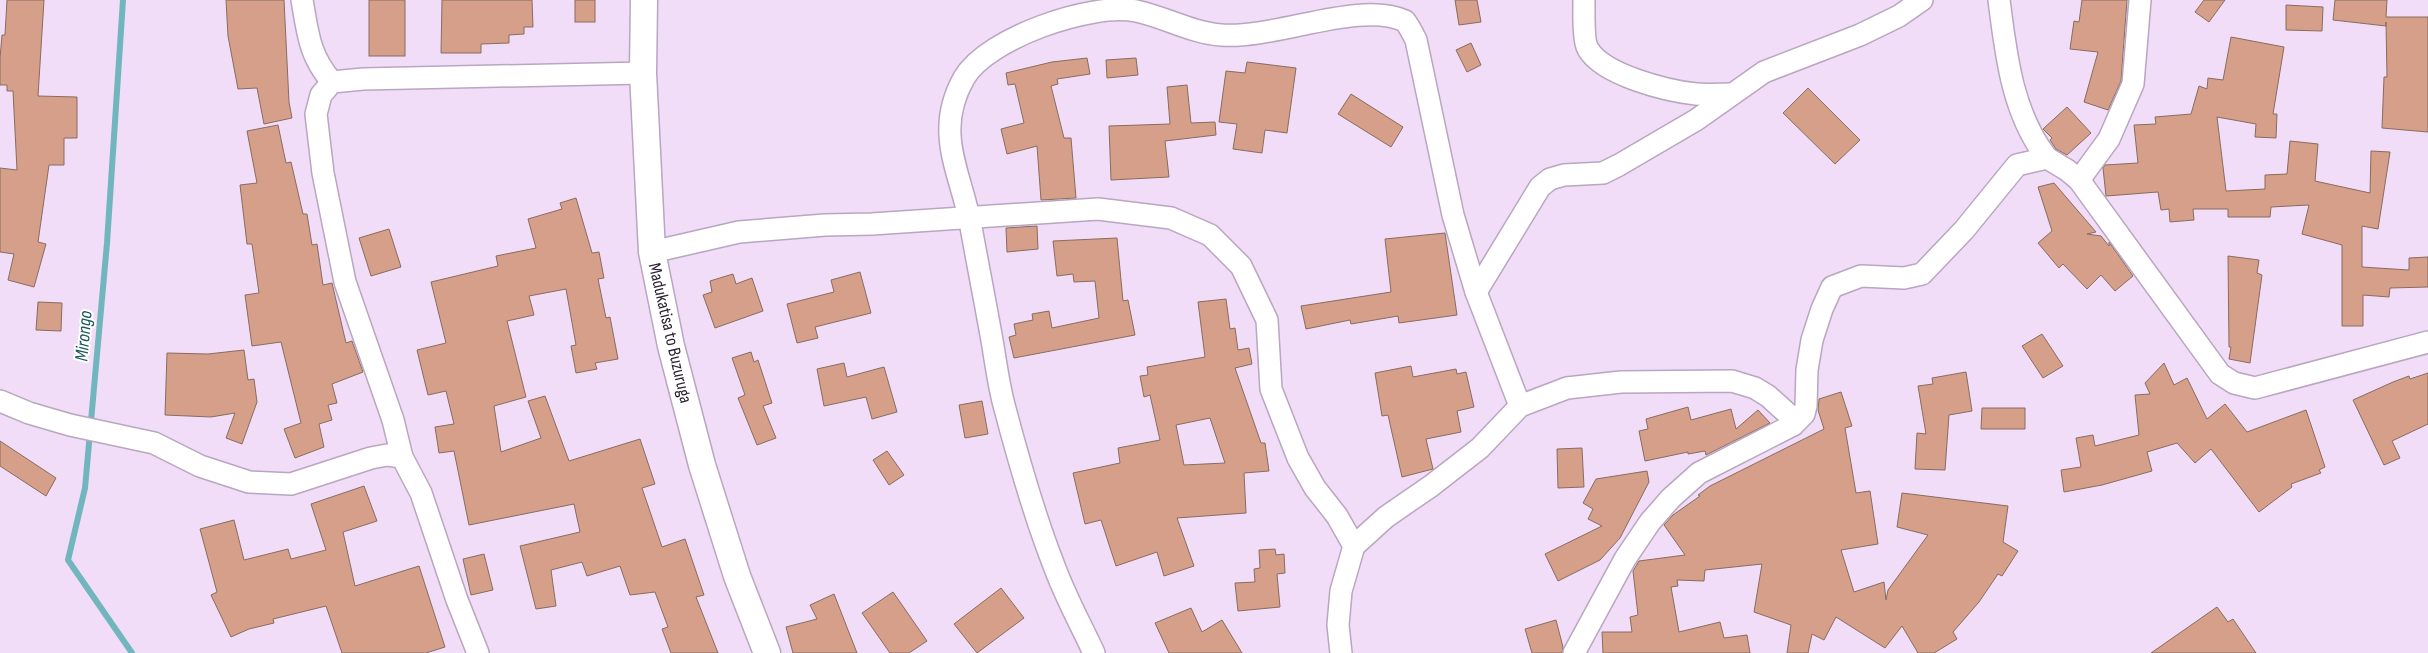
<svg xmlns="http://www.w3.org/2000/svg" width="2428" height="653" font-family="'Sofia Sans Condensed',sans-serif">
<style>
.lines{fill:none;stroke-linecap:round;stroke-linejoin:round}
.stream{stroke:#70b6bc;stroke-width:6}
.building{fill:#d59f89;stroke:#886c60;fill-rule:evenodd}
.minor-casing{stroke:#b9a6bf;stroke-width:24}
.major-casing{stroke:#b9a6bf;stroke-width:29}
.minor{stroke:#fff;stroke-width:21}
.major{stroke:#fff;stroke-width:26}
.labels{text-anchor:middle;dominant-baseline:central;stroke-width:4;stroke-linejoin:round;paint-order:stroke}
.street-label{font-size:18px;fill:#2b242e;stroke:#fff}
.water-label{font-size:19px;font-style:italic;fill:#18565a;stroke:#fff}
</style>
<rect width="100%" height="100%" fill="#f1ddf7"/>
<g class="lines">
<path class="stream" d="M 123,0 L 107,243 L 85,488 L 68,560 L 132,653"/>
</g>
<g class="building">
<path d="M 7,0 L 44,0 L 38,96 L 77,97 L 77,138 L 64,138 L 64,165 L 49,165 L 38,242 L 46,244 L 34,287 L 8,280 L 14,254 L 0,252 L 0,168 L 17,170 L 13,91 L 7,91 L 7,85 L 0,85 L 0,58 L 2,35 L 5,35 Z"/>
<path d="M 226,0 L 284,0 L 289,102 L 292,118 L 264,124 L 257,88 L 238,89 L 228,36 Z"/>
<rect x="369" y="0" width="36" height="56"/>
<path d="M 442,0 L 532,0 L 533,27 L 524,27 L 524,34 L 509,35 L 509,43 L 481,44 L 481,53 L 441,53 Z"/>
<rect x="575" y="0" width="20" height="22"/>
<path d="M 1455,0 L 1477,0 L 1481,22 L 1459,25 Z"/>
<path d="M 2082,0 L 2127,0 L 2121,81 L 2108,110 L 2084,102 L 2098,52 L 2070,49 L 2074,21 L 2079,22 Z"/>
<path d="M 2204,0 L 2225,0 L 2209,22 L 2195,12 Z"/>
<path d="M 2335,0 L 2387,0 L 2386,17 L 2428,17 L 2428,132 L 2382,128 L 2384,77 L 2387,77 L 2386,22 L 2386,26 L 2333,20 Z"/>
<path d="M 2286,5 L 2323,7 L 2322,31 L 2286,30 Z"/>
<path d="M 2231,37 L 2284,47 L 2273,114 L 2277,114 L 2276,138 L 2255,137 L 2256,124 L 2217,117 L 2226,191 L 2265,189 L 2265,175 L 2287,174 L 2290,141 L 2318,144 L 2315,181 L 2370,193 L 2371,151 L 2390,152 L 2378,229 L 2362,226 L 2362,267 L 2409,270 L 2409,258 L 2428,257 L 2428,287 L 2390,288 L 2389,297 L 2363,295 L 2363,326 L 2342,326 L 2342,245 L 2302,234 L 2309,205 L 2271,207 L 2270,217 L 2228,217 L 2228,209 L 2193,209 L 2194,220 L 2170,222 L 2169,209 L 2161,210 L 2158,192 L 2106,196 L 2103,168 L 2105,165 L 2138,163 L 2134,125 L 2156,124 L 2155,117 L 2191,114 L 2199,86 L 2207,89 L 2208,78 L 2223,80 Z"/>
<path d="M 1471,43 L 1481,65 L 1467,72 L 1456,50 Z"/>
<path d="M 1087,58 L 1090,74 L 1057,79 L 1058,84 L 1051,86 L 1064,138 L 1071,138 L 1076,198 L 1041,200 L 1037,146 L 1007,154 L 1001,129 L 1024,123 L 1015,84 L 1008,85 L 1006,73 L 1052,62 Z"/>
<path d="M 1136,58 L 1138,75 L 1107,78 L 1106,60 Z"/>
<path d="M 1247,62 L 1296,68 L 1287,133 L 1265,130 L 1262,153 L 1233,149 L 1237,124 L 1219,122 L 1226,71 L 1245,73 Z"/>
<path d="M 1187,85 L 1191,123 L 1215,122 L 1216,135 L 1165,141 L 1169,177 L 1111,180 L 1109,126 L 1170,124 L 1167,87 Z"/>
<path d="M 1808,88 L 1860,140 L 1835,164 L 1783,113 Z"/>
<path d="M 1351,94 L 1403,127 L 1391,147 L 1338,114 Z"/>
<path d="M 2067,107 L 2091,133 L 2067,155 L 2056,149 L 2050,140 L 2052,138 L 2043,129 Z"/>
<path d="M 278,125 L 286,163 L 291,162 L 303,214 L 307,214 L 312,245 L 317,244 L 323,285 L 332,283 L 346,343 L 352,341 L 363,372 L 332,384 L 337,403 L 328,405 L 332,420 L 319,424 L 324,447 L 295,458 L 284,429 L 301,423 L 281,342 L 252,346 L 245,295 L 259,293 L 252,244 L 247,244 L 240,185 L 257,183 L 247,131 Z"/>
<path d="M 2054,183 L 2096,232 L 2087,234 L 2101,236 L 2109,246 L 2109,242 L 2133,276 L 2115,291 L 2101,275 L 2087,289 L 2063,264 L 2059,268 L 2038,243 L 2052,231 L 2038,187 Z"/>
<path d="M 576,198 L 592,253 L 599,252 L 604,278 L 598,279 L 606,318 L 610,317 L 618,359 L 595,363 L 597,369 L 576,373 L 571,346 L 576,345 L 566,289 L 529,296 L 534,315 L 507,321 L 526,397 L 494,406 L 501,452 L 541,438 L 528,401 L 545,396 L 569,461 L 640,439 L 655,484 L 642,488 L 662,547 L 685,539 L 704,595 L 696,597 L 718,653 L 671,653 L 662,629 L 668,627 L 655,592 L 630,595 L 620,566 L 587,576 L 582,562 L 551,570 L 556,606 L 536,609 L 520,546 L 580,532 L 574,504 L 469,525 L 454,451 L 439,453 L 435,427 L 454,424 L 446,391 L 428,395 L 417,350 L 446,343 L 431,282 L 498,266 L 496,256 L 536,248 L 528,219 L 562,209 L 560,203 Z"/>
<path d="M 1037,226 L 1038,249 L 1007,252 L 1006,228 Z"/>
<path d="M 389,229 L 401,267 L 371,276 L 359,238 Z"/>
<path d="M 1445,233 L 1457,315 L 1399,323 L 1398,316 L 1351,324 L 1350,320 L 1306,329 L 1301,306 L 1391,292 L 1385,239 Z"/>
<path d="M 1117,238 L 1123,301 L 1128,300 L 1135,335 L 1014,358 L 1009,337 L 1016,335 L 1014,324 L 1033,320 L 1032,314 L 1049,311 L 1052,328 L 1099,318 L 1095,281 L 1074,282 L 1073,274 L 1057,276 L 1053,241 Z"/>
<path d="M 2228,256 L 2259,260 L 2257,273 L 2262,275 L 2250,363 L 2229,359 L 2231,347 L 2229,347 Z"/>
<path d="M 860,272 L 871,313 L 815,327 L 818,338 L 797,343 L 787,304 L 834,292 L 831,280 Z"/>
<path d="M 733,274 L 736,284 L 752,278 L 763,311 L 715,328 L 703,295 L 712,292 L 710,281 Z"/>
<path d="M 1226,299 L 1230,329 L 1235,328 L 1238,350 L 1249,348 L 1252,364 L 1235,368 L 1261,443 L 1265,443 L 1269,471 L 1244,473 L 1246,513 L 1177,518 L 1194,566 L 1164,576 L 1157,552 L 1116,566 L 1101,520 L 1085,524 L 1073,473 L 1120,463 L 1118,448 L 1160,440 L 1150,395 L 1144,397 L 1140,376 L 1148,375 L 1147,367 L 1205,357 L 1198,302 ZM 1210,418 L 1225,463 L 1184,465 L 1176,425 Z"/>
<path d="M 38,302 L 62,303 L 61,331 L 36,330 Z"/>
<path d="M 2042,334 L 2063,366 L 2043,378 L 2022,346 Z"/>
<path d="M 244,350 L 248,380 L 254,379 L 257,402 L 242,444 L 226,438 L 235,413 L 211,417 L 165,415 L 167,353 L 208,354 Z"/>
<path d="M 751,352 L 754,362 L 758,360 L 772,403 L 763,406 L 776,438 L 757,445 L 738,398 L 745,395 L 732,358 Z"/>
<path d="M 844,363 L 847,377 L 884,367 L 897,412 L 872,419 L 866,397 L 824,406 L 817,369 Z"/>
<path d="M 2164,363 L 2174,385 L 2187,378 L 2207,419 L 2225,404 L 2247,432 L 2306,410 L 2325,467 L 2319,470 L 2321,473 L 2291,484 L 2292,487 L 2259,512 L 2211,449 L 2195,463 L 2177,443 L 2147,452 L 2152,471 L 2102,485 L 2064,492 L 2061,470 L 2081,467 L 2076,438 L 2093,435 L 2095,446 L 2139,435 L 2135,395 L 2150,394 L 2145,383 Z"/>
<path d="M 1411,366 L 1413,377 L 1456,369 L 1457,374 L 1466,372 L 1474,407 L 1457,411 L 1461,432 L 1426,439 L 1433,469 L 1402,477 L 1388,415 L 1382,416 L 1375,373 Z"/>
<path d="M 1966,372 L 1972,411 L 1949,415 L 1945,470 L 1915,469 L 1917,433 L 1926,434 L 1918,386 L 1933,384 L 1932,378 Z"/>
<path d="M 2428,373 L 2428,424 L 2392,441 L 2400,458 L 2384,465 L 2353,400 L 2393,382 L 2409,376 L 2410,379 Z"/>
<path d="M 1841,392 L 1852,426 L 1845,428 L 1856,493 L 1870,491 L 1878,544 L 1841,550 L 1854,592 L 1884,582 L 1886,600 L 1888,590 L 1928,535 L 1897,527 L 1902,493 L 2008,506 L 2003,542 L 2018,551 L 2002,576 L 1998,574 L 1979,602 L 1953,632 L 1957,639 L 1934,653 L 1918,653 L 1902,626 L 1885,648 L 1836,617 L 1824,640 L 1812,634 L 1808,653 L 1787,653 L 1791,625 L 1754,612 L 1762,564 L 1705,570 L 1704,581 L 1677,580 L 1678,586 L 1671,587 L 1679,632 L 1720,622 L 1724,638 L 1747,635 L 1750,653 L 1603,653 L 1602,632 L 1632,632 L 1630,617 L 1638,615 L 1633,571 L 1639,561 L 1685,555 L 1664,525 L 1673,515 L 1700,496 L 1698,495 L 1710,486 L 1824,429 L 1818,410 L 1819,399 Z"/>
<path d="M 982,401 L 988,434 L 965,438 L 959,405 Z"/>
<path d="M 1688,407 L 1691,420 L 1731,409 L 1736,429 L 1758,410 L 1770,423 L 1706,455 L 1705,451 L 1688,454 L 1688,452 L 1645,461 L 1639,431 L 1648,429 L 1646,419 Z"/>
<path d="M 1982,408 L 2025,408 L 2025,429 L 1981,429 Z"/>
<path d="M 0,441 L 56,478 L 46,496 L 0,466 Z"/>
<path d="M 1582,448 L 1584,487 L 1558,488 L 1557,449 Z"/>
<path d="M 887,451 L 904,475 L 889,485 L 873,460 Z"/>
<path d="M 1647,471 L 1649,482 L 1620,538 L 1600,560 L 1558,581 L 1545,554 L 1602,526 L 1588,519 L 1593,509 L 1583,503 L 1596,479 Z"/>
<path d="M 364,486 L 377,521 L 343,532 L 355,586 L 419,566 L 445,647 L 426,653 L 342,653 L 326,606 L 273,619 L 274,623 L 249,629 L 231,637 L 211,595 L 217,592 L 200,529 L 234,520 L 244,560 L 288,549 L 291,559 L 326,550 L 311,504 Z"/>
<path d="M 1275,549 L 1276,555 L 1284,554 L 1285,573 L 1277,574 L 1280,607 L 1238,611 L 1235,583 L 1255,582 L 1254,569 L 1260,568 L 1259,550 Z"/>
<path d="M 484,554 L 493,590 L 471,595 L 463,559 Z"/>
<path d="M 1001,588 L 1024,618 L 977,653 L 954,624 Z"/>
<path d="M 893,592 L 927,641 L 909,653 L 890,653 L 862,613 Z"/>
<path d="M 834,594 L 857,653 L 793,653 L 786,627 L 817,619 L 810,605 Z"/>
<path d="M 2217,607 L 2228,622 L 2233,619 L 2256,653 L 2151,653 Z"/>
<path d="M 1191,608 L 1202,632 L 1222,620 L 1242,653 L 1169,653 L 1155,623 Z"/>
<path d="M 1556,620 L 1563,647 L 1562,653 L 1532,653 L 1525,629 Z"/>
</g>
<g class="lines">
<defs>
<g id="minor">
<path d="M 302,0 C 308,34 309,55 332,82"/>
<path d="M 1584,0 C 1584,11 1583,41 1588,49 C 1603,75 1667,91 1696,94 C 1707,95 1719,94 1730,94"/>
<path d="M 1999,0 C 2006,55 2012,113 2047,158"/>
<path d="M 2079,180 L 2109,139 L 2133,84 L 2140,0"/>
<path d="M 652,252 L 739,232 L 825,225 L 872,224 L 1098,209 L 1171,218 L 1210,235 L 1241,266 L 1267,320 L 1271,389 L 1298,458 L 1315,488 L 1337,516 L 1354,546"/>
<path d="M 1476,292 L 1540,187 L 1550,179 L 1564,175 L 1603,173 L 1619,165 L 1696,120 L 1764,72 L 1860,35 L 1899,16 L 1922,0"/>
<path d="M 0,401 L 29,413 L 70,425 L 154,443 L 200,466 L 249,482 L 291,484 L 371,458 L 387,455 L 402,457 L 421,493 L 457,600 L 478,653"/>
<path d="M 402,457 L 393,420 L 345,282 L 323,173 L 316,114 L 321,95 L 332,82 L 363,79 L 643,73"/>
<path d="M 1094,653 C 1080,623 1064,594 1053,563 C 1033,512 1018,458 1004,405 C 999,386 996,365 993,346 C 986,306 978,266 971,227 C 961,172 933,133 964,78 C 987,38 1092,2 1136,11 C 1165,17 1192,33 1221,35 C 1277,39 1359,0 1405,21 C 1409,26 1413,34 1416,40 L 1453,215 L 1476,292 L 1520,406"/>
<path d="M 1341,653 L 1338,625 L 1341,591 L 1354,546 L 1386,517 L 1431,486 L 1480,448 L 1520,406 L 1567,388 L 1621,382 L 1732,381 L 1755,388 L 1768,396 L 1788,414 L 1793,425"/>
<path d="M 1574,653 L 1625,559 L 1650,522 L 1671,498 L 1699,473 L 1793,425 L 1804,414 L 1806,406 L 1807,370 L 1812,340 L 1822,309 L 1832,287 L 1861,276 L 1904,278 L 1922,274 L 1964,230 L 2017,165 L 2047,158 L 2067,170 L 2079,180 L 2220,374 L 2234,383 L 2255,388 L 2428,342"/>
</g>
<path id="major" d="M 644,0 L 643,73 L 652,252 L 671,346 L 702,465 L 737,576 L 767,653"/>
</defs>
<use href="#minor" class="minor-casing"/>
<use href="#major" class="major-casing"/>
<use href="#minor" class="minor"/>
<use href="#major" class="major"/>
</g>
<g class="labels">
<g class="street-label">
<text transform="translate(670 333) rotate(77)">Madukatisa to Buzuruga</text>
</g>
<g class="water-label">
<text transform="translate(84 336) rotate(-85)">Mirongo</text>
</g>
</g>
</svg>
